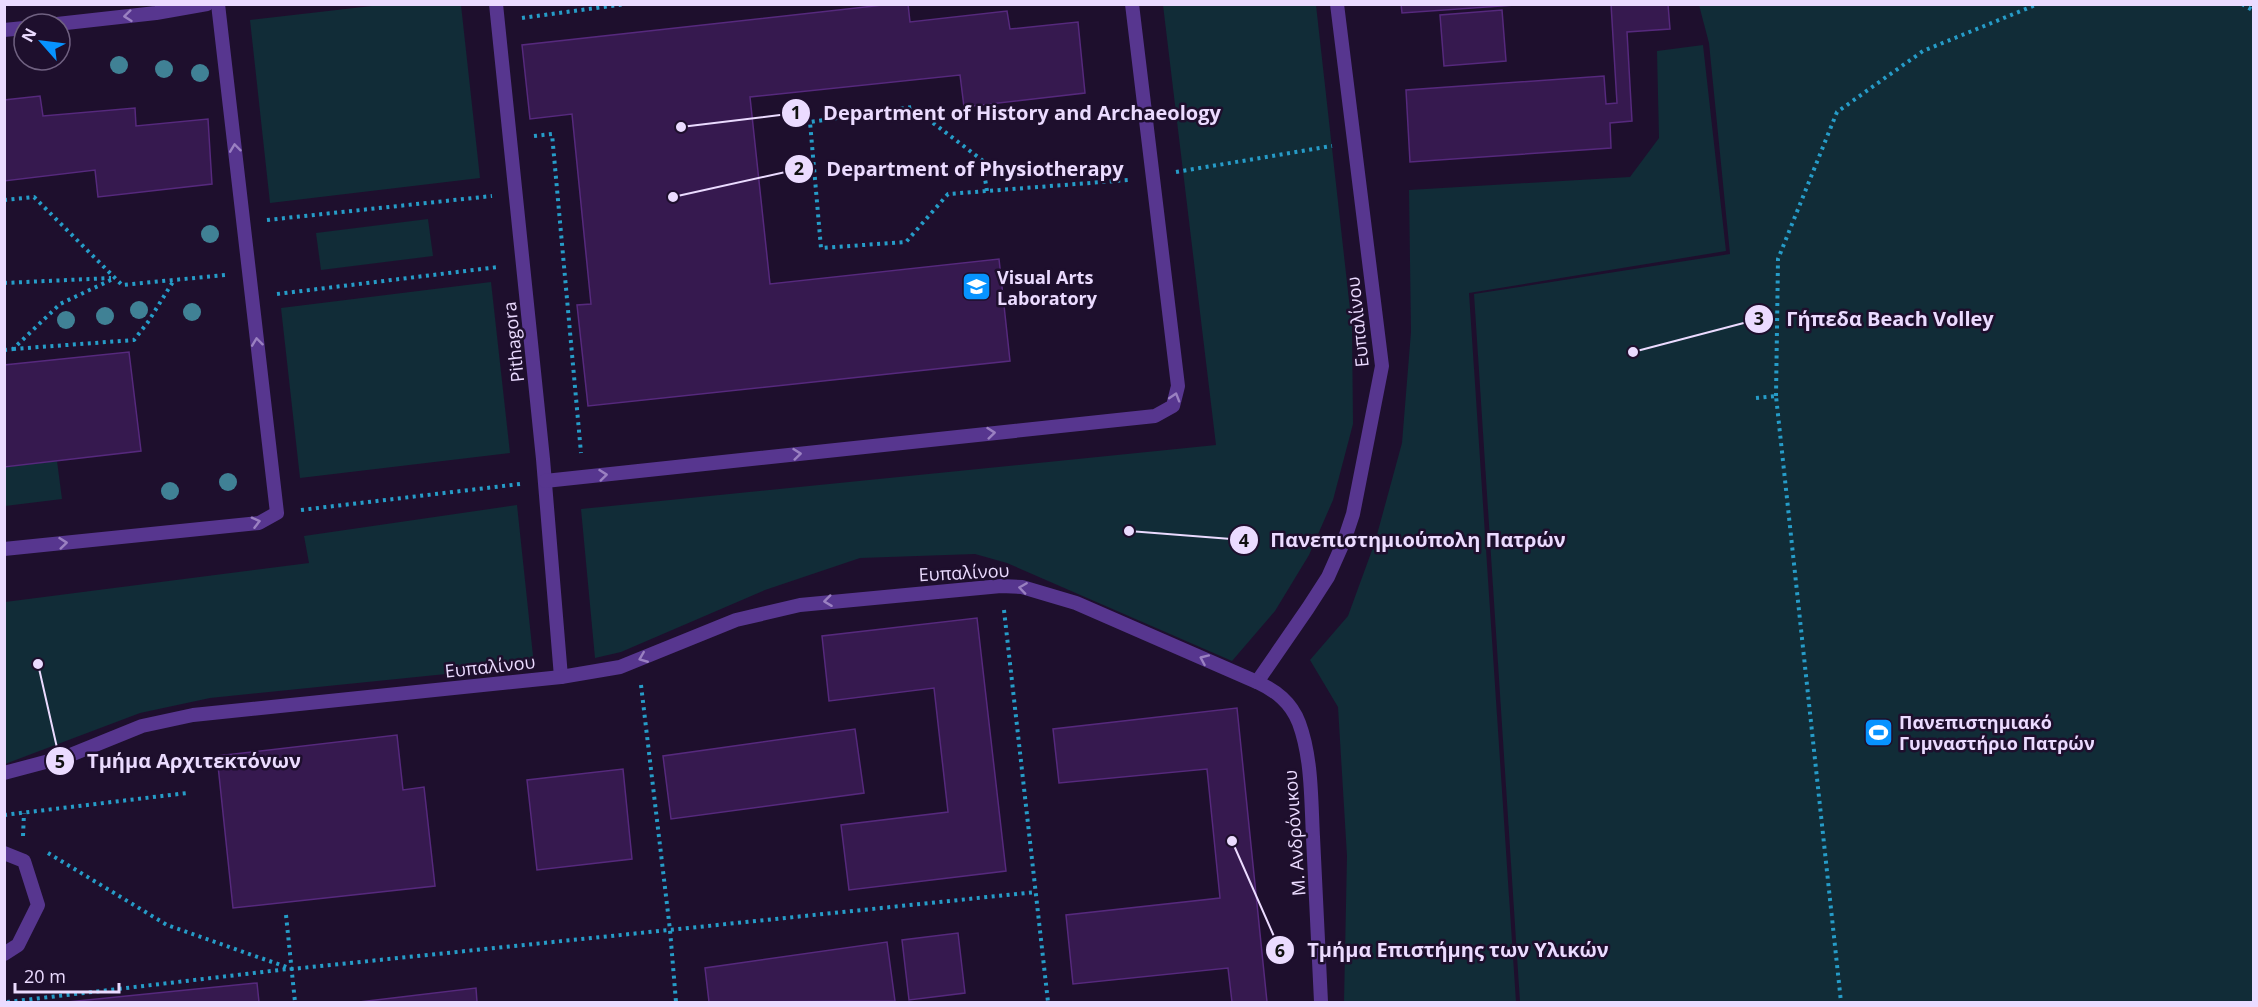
<svg xmlns="http://www.w3.org/2000/svg" width="2258" height="1007" font-family="'Open Sans',sans-serif">
<style>
.green{fill:#112c37}
.building{fill:#36194f;stroke:#56297d;stroke-width:1.5}
.lines{fill:none;stroke-linecap:round;stroke-linejoin:round}
.path{stroke:#269cc8;stroke-width:4;stroke-dasharray:3 4.5;stroke-linecap:butt}
.service{stroke:#57368f;stroke-width:14}
.tree{fill:#408195}
.oneway{stroke:#9a80c1}
.labels{text-anchor:middle;dominant-baseline:central;stroke-width:5;stroke-linejoin:round;paint-order:stroke}
.poi-label{font-size:18px;font-weight:bold;fill:#ebdbff;stroke:#1e0f2d;text-anchor:start}
.street-label{font-size:18px;fill:#ebdbff;stroke:#1e0f2d}
.leader{fill:none;stroke:#ebdbff;stroke-width:2}
.callout-dot{fill:#ebdbff;stroke:#1e0f2d;stroke-width:2}
.mark-label{font-size:18px;text-anchor:middle;font-weight:bold;fill:#111}
.callout-label{font-size:20px;text-anchor:middle;font-weight:bold;fill:#ebdbff;stroke:#1e0f2d;stroke-width:5;stroke-linejoin:round;paint-order:stroke}
</style>
<rect width="100%" height="100%" fill="#1e0f2d"/>
<g class="green">
<path d="M 389,4 L 461,5 L 480,178 L 270,203 L 250,20 Z"/>
<path d="M 1163,5 L 1316,5 L 1352,327 L 1353,424 L 1333,500 L 1309,555 L 1275,611 L 1232,661 L 1007,563 L 975,554 L 860,558 L 765,590 L 621,652 L 595,658 L 581,509 L 1216,445 Z"/>
<path d="M 1699,5 L 2253,5 L 2253,1002 L 1520,1002 L 1474,294 L 1730,254 L 1709,43 Z"/>
<path d="M 1703,45 L 1726,251 L 1469,293 L 1516,1002 L 1344,1002 L 1347,856 L 1338,707 L 1310,660 L 1348,616 L 1375,542 L 1402,443 L 1411,332 L 1409,190 L 1630,177 L 1659,138 L 1657,51 Z"/>
<path d="M 428,219 L 433,256 L 321,270 L 316,233 Z"/>
<path d="M 491,282 L 510,453 L 300,478 L 281,308 Z"/>
<path d="M 57,461 L 62,499 L 5,506 L 4,467 Z"/>
<path d="M 517,505 L 534,665 L 210,698 L 140,713 L 5,764 L 5,602 L 309,563 L 304,536 Z"/>
</g>
<g class="building">
<path d="M 892,4 L 908,4 L 910,22 L 1007,11 L 1010,29 L 1078,22 L 1085,93 L 964,107 L 960,75 L 750,97 L 770,284 L 999,259 L 1010,361 L 588,406 L 577,305 L 591,304 L 572,114 L 530,119 L 522,45 Z"/>
<path d="M 1401,4 L 1528,4 L 1402,13 Z"/>
<path d="M 1611,4 L 1668,4 L 1670,29 L 1627,32 L 1632,121 L 1610,123 L 1611,148 L 1410,162 L 1406,90 L 1604,76 L 1606,104 L 1617,103 Z"/>
<path d="M 1502,10 L 1506,61 L 1444,66 L 1440,15 Z"/>
<path d="M 40,96 L 43,116 L 135,108 L 136,126 L 208,119 L 212,184 L 98,197 L 95,170 L 4,181 L 4,100 Z"/>
<path d="M 129,352 L 141,451 L 4,467 L 4,365 Z"/>
<path d="M 977,618 L 1006,871 L 849,890 L 841,825 L 948,812 L 934,688 L 829,701 L 822,636 Z"/>
<path d="M 1237,708 L 1267,1002 L 1232,1002 L 1228,968 L 1073,984 L 1066,915 L 1220,898 L 1207,769 L 1059,783 L 1053,729 Z"/>
<path d="M 855,729 L 864,793 L 671,819 L 663,756 Z"/>
<path d="M 397,735 L 403,790 L 424,787 L 435,886 L 233,908 L 217,756 Z"/>
<path d="M 623,769 L 632,859 L 537,870 L 527,780 Z"/>
<path d="M 958,933 L 965,993 L 909,1000 L 902,940 Z"/>
<path d="M 887,942 L 895,1001 L 709,1002 L 705,968 Z"/>
<path d="M 257,983 L 259,1002 L 67,1002 Z"/>
<path d="M 476,988 L 477,1002 L 359,1002 Z"/>
</g>
<g class="lines">
<g class="path">
<path d="M 2242,4 L 2254,11"/>
<path d="M 522,18 L 626,4"/>
<path d="M 534,136 L 552,134 L 581,453"/>
<path d="M 1176,172 L 1332,146"/>
<path d="M 987,191 L 982,160 L 912,107 L 810,122 L 821,248 L 906,242 L 948,194 L 1128,180 L 1130,179"/>
<path d="M 4,200 L 34,197 L 122,285 L 225,275"/>
<path d="M 267,220 L 492,196"/>
<path d="M 4,283 L 111,278"/>
<path d="M 277,294 L 498,267"/>
<path d="M 13,349 L 134,340 L 148,322 L 174,280"/>
<path d="M 4,350 L 13,349 L 60,304 L 115,278"/>
<path d="M 1776,396 L 1778,259 L 1837,112 L 1923,51 L 2038,4"/>
<path d="M 1756,398 L 1776,396 L 1841,1002"/>
<path d="M 301,510 L 520,484"/>
<path d="M 1004,610 L 1048,1002"/>
<path d="M 641,685 L 670,930 L 676,1002"/>
<path d="M 4,815 L 187,793"/>
<path d="M 23,836 L 24,813"/>
<path d="M 48,853 L 167,925 L 292,969 L 1036,892"/>
<path d="M 286,915 L 295,1002"/>
<path d="M 7,1002 L 288,969"/>
</g>
<g class="service">
<path d="M 496,4 L 543,459 L 561,677"/>
<path d="M 57,24 L 156,13 L 207,4"/>
<path d="M 4,30 L 24,28"/>
<path d="M 545,481 L 1155,416 L 1173,406 L 1178,386 L 1132,4"/>
<path d="M 4,549 L 259,523 L 277,513 L 218,4"/>
<path d="M 1257,682 L 1308,608 L 1328,577 L 1344,541 L 1353,514 L 1382,366 L 1337,4"/>
<path d="M 4,773 L 68,756 L 142,726 L 193,715 L 561,677 L 620,667 L 736,620 L 800,605 L 1001,586 L 1022,587 L 1076,603 L 1257,682 C 1276,691 1291,702 1299,723 C 1312,758 1311,800 1313,837 C 1316,892 1318,947 1321,1002"/>
<path d="M 4,853 L 24,861 L 38,905 L 18,945 L 4,954"/>
</g>
</g>
<g class="tree">
<circle cx="119" cy="65" r="9"/>
<circle cx="164" cy="69" r="9"/>
<circle cx="200" cy="73" r="9"/>
<circle cx="210" cy="234" r="9"/>
<circle cx="139" cy="310" r="9"/>
<circle cx="192" cy="312" r="9"/>
<circle cx="105" cy="316" r="9"/>
<circle cx="66" cy="320" r="9"/>
<circle cx="228" cy="482" r="9"/>
<circle cx="170" cy="491" r="9"/>
</g>
<defs><path id="oneway-chevron" d="M-2-3.5L2.5 0L-2 3.5" fill="none" stroke-width="1.6" stroke-linecap="round" stroke-linejoin="round" transform="scale(1.5)"/></defs>
<g class="oneway">
<use href="#oneway-chevron" transform="translate(128 16) rotate(174)"/>
<use href="#oneway-chevron" transform="translate(235 148) rotate(-97)"/>
<use href="#oneway-chevron" transform="translate(257 342) rotate(-97)"/>
<use href="#oneway-chevron" transform="translate(1175 397) rotate(-73)"/>
<use href="#oneway-chevron" transform="translate(991 433) rotate(-6)"/>
<use href="#oneway-chevron" transform="translate(797 454) rotate(-6)"/>
<use href="#oneway-chevron" transform="translate(603 475) rotate(-6)"/>
<use href="#oneway-chevron" transform="translate(256 522) rotate(-15)"/>
<use href="#oneway-chevron" transform="translate(63 543) rotate(-6)"/>
<use href="#oneway-chevron" transform="translate(1023 588) rotate(-172)"/>
<use href="#oneway-chevron" transform="translate(828 601) rotate(173)"/>
<use href="#oneway-chevron" transform="translate(643 658) rotate(158)"/>
<use href="#oneway-chevron" transform="translate(1204 659) rotate(-156)"/>
</g>
<defs>
<symbol id="university-square" viewBox="-11 -11 22 22"><rect x="-9" y="-9" width="18" height="18" rx="4" fill="#0793ff" stroke="#1e0f2d"/><path d="M0-5L7-2L0 1L-7-2ZM-4 1L0 2.5L4 1V4Q0 6-4 4Z" fill="#fff"/></symbol>
<symbol id="stadium-square" viewBox="-11 -11 22 22"><rect x="-9" y="-9" width="18" height="18" rx="4" fill="#0793ff" stroke="#1e0f2d"/><path d="M0-5a6.5 5 0 1 0 0 10a6.5 5 0 1 0 0-10ZM-3.5-1.8h7v3.6h-7Z" fill="#fff"/></symbol>
</defs>
<g fill-rule="evenodd">
<use href="#university-square" x="960" y="270" width="33" height="33"/>
<use href="#stadium-square" x="1862" y="716" width="33" height="33"/>
</g>
<g class="labels">
<g class="poi-label">
<text x="997" y="277">Visual Arts<tspan x="997" dy="21">Laboratory</tspan></text>
<text x="1899" y="722">Πανεπιστημιακό<tspan x="1899" dy="21">Γυμναστήριο Πατρών</tspan></text>
</g>
<g class="street-label">
<text transform="translate(1357 322) rotate(-96)">Ευπαλίνου</text>
<text transform="translate(513 342) rotate(-96)">Pithagora</text>
<text transform="translate(964 572) rotate(-3)">Ευπαλίνου</text>
<text transform="translate(490 666) rotate(-6)">Ευπαλίνου</text>
<text transform="translate(1294 833) rotate(-94)">Μ. Ανδρόνικου</text>
</g>
</g>
<path class="leader" d="M681 127L796 113M673 197L799 169M1633 352L1759 319M1129 531L1244 540M38 664L60 761M1232 841L1280 950"/>
<g class="callout-dot">
<circle cx="681" cy="127" r="6"/>
<circle cx="673" cy="197" r="6"/>
<circle cx="1633" cy="352" r="6"/>
<circle cx="1129" cy="531" r="6"/>
<circle cx="38" cy="664" r="6"/>
<circle cx="1232" cy="841" r="6"/>
<circle cx="796" cy="113" r="15"/>
<circle cx="799" cy="169" r="15"/>
<circle cx="1759" cy="319" r="15"/>
<circle cx="1244" cy="540" r="15"/>
<circle cx="60" cy="761" r="15"/>
<circle cx="1280" cy="950" r="15"/>
</g>
<g class="mark-label">
<text x="796" y="119">1</text>
<text x="799" y="175">2</text>
<text x="1759" y="325">3</text>
<text x="1244" y="547">4</text>
<text x="60" y="768">5</text>
<text x="1280" y="957">6</text>
</g>
<g class="callout-label">
<text x="1022" y="120">Department of History and Archaeology</text>
<text x="975" y="176">Department of Physiotherapy</text>
<text x="1890" y="326">Γήπεδα Beach Volley</text>
<text x="1418" y="547">Πανεπιστημιούπολη Πατρών</text>
<text x="194" y="768">Τμήμα Αρχιτεκτόνων</text>
<text x="1458" y="957">Τμήμα Επιστήμης των Υλικών</text>
</g>
<rect width="2258" height="1007" fill="none" stroke="#ebdbff" stroke-width="12"/>
<g transform="translate(42 42) rotate(298)"><circle r="28" fill="#1e0f2d" stroke="#706181" stroke-width="1.5"/>
<path d="M0-4.5L10 22L0 15L-10 22Z" fill="#0793ff"/>
<text y="-9" font-size="16" font-weight="bold" text-anchor="middle" fill="#ebdbff">N</text>
</g>
<path d="M15 983v9h104v-9" fill="none" stroke="#ebdbff" stroke-width="3"/>
<text x="24" y="983" font-size="18" fill="#ebdbff" stroke="#1e0f2d" stroke-width="4.5" paint-order="stroke">20 m</text>
</svg>
